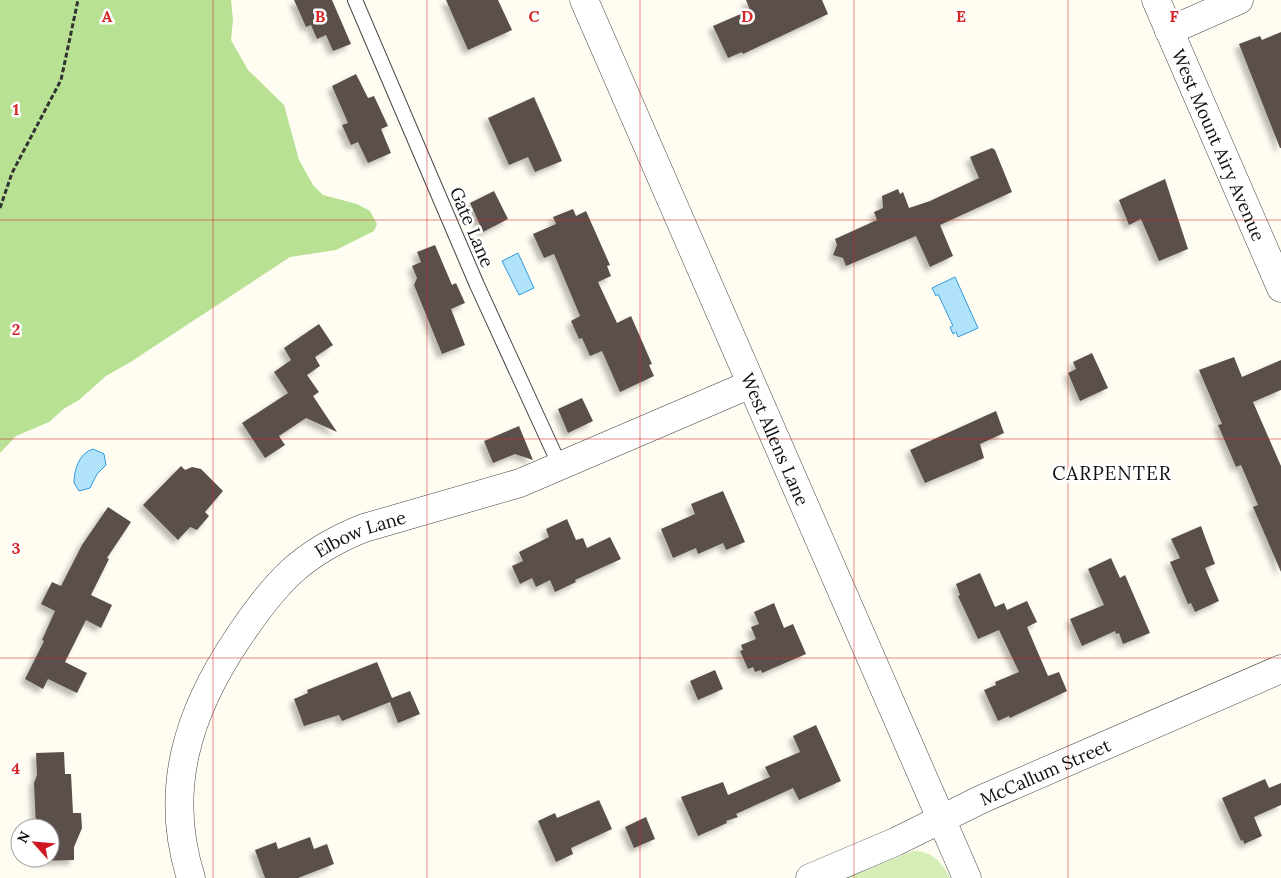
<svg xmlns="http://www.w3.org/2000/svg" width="1281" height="878" font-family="Lora,serif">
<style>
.green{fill:#d5eeb7}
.forest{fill:#b8e194}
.water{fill:#b1e2fc;stroke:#309adb}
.building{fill:#5a504b;filter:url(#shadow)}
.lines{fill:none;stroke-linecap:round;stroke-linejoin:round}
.service-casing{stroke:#434343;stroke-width:16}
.minor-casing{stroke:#434343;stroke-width:29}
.tertiary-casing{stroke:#434343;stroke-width:29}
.path{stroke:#323232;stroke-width:3;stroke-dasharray:5 2.5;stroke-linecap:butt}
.service{stroke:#fff;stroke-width:14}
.minor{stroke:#fff;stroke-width:28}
.tertiary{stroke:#fff;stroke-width:28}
.grid{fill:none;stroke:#d62828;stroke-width:1;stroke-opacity:0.55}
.labels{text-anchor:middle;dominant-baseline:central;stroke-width:5;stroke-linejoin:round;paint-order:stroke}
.street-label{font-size:18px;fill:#101010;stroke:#fff}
.neighbourhood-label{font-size:19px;letter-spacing:1px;fill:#101010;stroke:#fff}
.grid-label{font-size:16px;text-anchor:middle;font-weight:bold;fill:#d62828;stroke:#fff;stroke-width:5;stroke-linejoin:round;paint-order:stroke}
</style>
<defs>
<filter id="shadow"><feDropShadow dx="-4.5" dy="4.5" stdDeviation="2.5" flood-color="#0004"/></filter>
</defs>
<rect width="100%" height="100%" fill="#fffcf2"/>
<path class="green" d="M 913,851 C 932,851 942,862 950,878 L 846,878 Z"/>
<path class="forest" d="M 0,0 L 231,0 L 233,20 L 231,40 L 248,70 L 284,105 L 299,160 L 313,185 L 323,195 L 357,204 L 370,211 L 377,224 L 374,231 L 336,250 L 290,257 L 129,363 L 106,376 L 79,400 L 65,408 L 49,422 L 16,436 L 0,453 Z"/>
<g class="water">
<path d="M 518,253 L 534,288 L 519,295 L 502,261 Z"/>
<path d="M 955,277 L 978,328 L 958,337 L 956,332 L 953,334 L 950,327 L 953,326 L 938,294 L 936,296 L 932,288 Z"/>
<path d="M 93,449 L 104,454 L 106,465 L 97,474 L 90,488 L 79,491 L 74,483 C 74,470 79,453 93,449 Z"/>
</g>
<g class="building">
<path d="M 294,0 L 332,0 L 351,44 L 333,51 L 326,35 L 317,39 L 311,25 L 306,27 Z"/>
<path d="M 446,0 L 498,0 L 512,30 L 468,50 Z"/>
<path d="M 746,0 L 822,0 L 828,14 L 743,54 L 742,52 L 728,58 L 713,26 L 750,10 Z"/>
<path d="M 1281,32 L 1281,148 L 1280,148 L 1239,44 L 1260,36 L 1262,40 Z"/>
<path d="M 356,74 L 368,98 L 374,96 L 388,126 L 381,129 L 391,153 L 368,163 L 358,142 L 351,145 L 342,125 L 348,123 L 332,86 Z"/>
<path d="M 534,97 L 562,161 L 535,172 L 528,157 L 509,165 L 488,118 Z"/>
<path d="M 992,148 L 995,150 L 1012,192 L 940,225 L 953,256 L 930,267 L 916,236 L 846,266 L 843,258 L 833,255 L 837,245 L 835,239 L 877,220 L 874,212 L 883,208 L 882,196 L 898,189 L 900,194 L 903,192 L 909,208 L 930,201 L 979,178 L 970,157 Z"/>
<path d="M 1165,179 L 1188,249 L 1159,261 L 1141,219 L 1129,225 L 1119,200 Z"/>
<path d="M 494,191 L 508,219 L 483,232 L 470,203 Z"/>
<path d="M 573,209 L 576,216 L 586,211 L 610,265 L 607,266 L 611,276 L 598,282 L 617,323 L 631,316 L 652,364 L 649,365 L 654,376 L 620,392 L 602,351 L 590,356 L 582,338 L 579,339 L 571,321 L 580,316 L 554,254 L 544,258 L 533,234 L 556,224 L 553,217 Z"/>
<path d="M 435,245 L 452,285 L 456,283 L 465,303 L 451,309 L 465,345 L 442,354 L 414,285 L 417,278 L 412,266 L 421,262 L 417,252 Z"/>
<path d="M 319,324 L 333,345 L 315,357 L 320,366 L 307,375 L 319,392 L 313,396 L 337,432 L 306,418 L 279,436 L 285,445 L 265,458 L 242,423 L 288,393 L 274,372 L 291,360 L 284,348 Z"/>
<path d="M 1092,353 L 1108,388 L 1080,401 L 1068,373 L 1076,369 L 1073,362 Z"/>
<path d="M 1234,357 L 1242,377 L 1281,360 L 1281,390 L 1253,402 L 1281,466 L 1281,572 L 1253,507 L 1258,505 L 1241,465 L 1236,467 L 1218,425 L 1222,424 L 1199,370 Z"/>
<path d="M 582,398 L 593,421 L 568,433 L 558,409 Z"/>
<path d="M 996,411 L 1004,433 L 980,444 L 984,458 L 925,483 L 910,450 Z"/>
<path d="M 519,426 L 533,460 L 515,454 L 493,463 L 484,441 Z"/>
<path d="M 181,466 L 185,470 L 192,467 L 201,469 L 223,491 L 205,512 L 209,516 L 197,530 L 190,527 L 178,540 L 143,505 Z"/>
<path d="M 723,491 L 745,542 L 726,550 L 723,543 L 698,554 L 696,548 L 673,558 L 661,529 L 695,514 L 691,504 Z"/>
<path d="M 108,507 L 131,522 L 107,558 L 109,559 L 91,595 L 112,605 L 101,628 L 86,620 L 65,662 L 87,673 L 77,693 L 48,679 L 43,689 L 25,679 L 44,641 L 42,640 L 55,611 L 41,604 L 52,582 L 61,586 L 82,545 Z"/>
<path d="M 567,519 L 576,540 L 583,538 L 587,548 L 610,537 L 621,559 L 575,580 L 576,582 L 555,592 L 550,580 L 536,587 L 532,578 L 520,584 L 512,566 L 523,561 L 519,552 L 549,537 L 546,529 Z"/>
<path d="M 1201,526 L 1215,564 L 1205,568 L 1219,601 L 1195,612 L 1191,603 L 1188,604 L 1170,562 L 1180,558 L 1171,539 Z"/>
<path d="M 1111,558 L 1120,578 L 1125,575 L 1150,633 L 1123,644 L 1119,633 L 1116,634 L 1115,631 L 1082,646 L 1070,619 L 1104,605 L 1088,569 Z"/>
<path d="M 980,573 L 995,607 L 1004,603 L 1007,610 L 1027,601 L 1037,622 L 1027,627 L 1048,676 L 1059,672 L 1067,691 L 1010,718 L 1009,716 L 998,721 L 984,690 L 996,685 L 995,682 L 1019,672 L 999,630 L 978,639 L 958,596 L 960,595 L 956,584 Z"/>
<path d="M 774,603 L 784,628 L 793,624 L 806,654 L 762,673 L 761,670 L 755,672 L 753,667 L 748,669 L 740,651 L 743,650 L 741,645 L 756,639 L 751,627 L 759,624 L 754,612 Z"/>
<path d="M 377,662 L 392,698 L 410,691 L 420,714 L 398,723 L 390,702 L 342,721 L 339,715 L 304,726 L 294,699 L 308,693 L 307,690 Z"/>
<path d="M 715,670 L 723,689 L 698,700 L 690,681 Z"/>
<path d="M 816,725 L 841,781 L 799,800 L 793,788 L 736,814 L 738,817 L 726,821 L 727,823 L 698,836 L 681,797 L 723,782 L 728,795 L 770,777 L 765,767 L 800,752 L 793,736 Z"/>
<path d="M 64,752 L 65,774 L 71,774 L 73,813 L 81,813 L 82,828 L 74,847 L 74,860 L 37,861 L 37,858 L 50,858 L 50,828 L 36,828 L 34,783 L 37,775 L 36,753 Z"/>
<path d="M 1265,779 L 1269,788 L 1281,783 L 1281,805 L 1254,817 L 1262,836 L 1244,844 L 1243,840 L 1241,841 L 1222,798 Z"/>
<path d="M 599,800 L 612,829 L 571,848 L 573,854 L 556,862 L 538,821 L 555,813 L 557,818 Z"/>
<path d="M 646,817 L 655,839 L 634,848 L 625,827 Z"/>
<path d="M 310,837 L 314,849 L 327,844 L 334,864 L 298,878 L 265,878 L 255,850 L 276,842 L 278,849 Z"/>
</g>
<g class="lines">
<defs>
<path id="service" d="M 355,0 L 477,285 L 560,466"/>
<g id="minor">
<path id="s1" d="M 1156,0 L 1281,288"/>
<path d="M 1169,31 L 1239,0"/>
<path id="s2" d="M 191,878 C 163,790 188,712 238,638 C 274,584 301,553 364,528 L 520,483 L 751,384"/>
<path id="s3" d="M 810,878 L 895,842 L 982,799 L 1281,669"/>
</g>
<g id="tertiary">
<path id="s4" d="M 584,0 L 967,878"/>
</g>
</defs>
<use href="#service" class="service-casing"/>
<use href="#minor" class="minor-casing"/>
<use href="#tertiary" class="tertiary-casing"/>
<path class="path" d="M 0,208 L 12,173 L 61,80 L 78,0"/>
<use href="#service" class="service"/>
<use href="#minor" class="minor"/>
<use href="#tertiary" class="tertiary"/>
</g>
<path class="grid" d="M 213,0 L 213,878M 427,0 L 427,878M 640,0 L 640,878M 854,0 L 854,878M 1068,0 L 1068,878M 0,220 L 1281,220M 0,439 L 1281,439M 0,658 L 1281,658"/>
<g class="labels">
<g class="street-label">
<text stroke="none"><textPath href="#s1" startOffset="158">West Mount Airy Avenue</textPath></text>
<text transform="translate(472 227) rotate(67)">Gate Lane</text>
<text stroke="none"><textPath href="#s4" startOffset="479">West Allens Lane</textPath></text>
<text stroke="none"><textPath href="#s2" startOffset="419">Elbow Lane</textPath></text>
<text stroke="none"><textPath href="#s3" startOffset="258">McCallum Street</textPath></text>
</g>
<g class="neighbourhood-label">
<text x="1112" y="473">CARPENTER</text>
</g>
</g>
<g class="grid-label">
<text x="107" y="22">A</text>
<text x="320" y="22">B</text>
<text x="534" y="22">C</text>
<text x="747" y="22">D</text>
<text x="961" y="22">E</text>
<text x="1174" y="22">F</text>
<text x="16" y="115">1</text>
<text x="16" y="335">2</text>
<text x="16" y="554">3</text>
<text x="16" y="774">4</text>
</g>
<g transform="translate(35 843) rotate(297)"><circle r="24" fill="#ffffff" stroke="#9f9f9f"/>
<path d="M0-4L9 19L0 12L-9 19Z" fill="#cf1824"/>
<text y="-8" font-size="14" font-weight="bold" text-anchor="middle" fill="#101010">N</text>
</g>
</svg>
